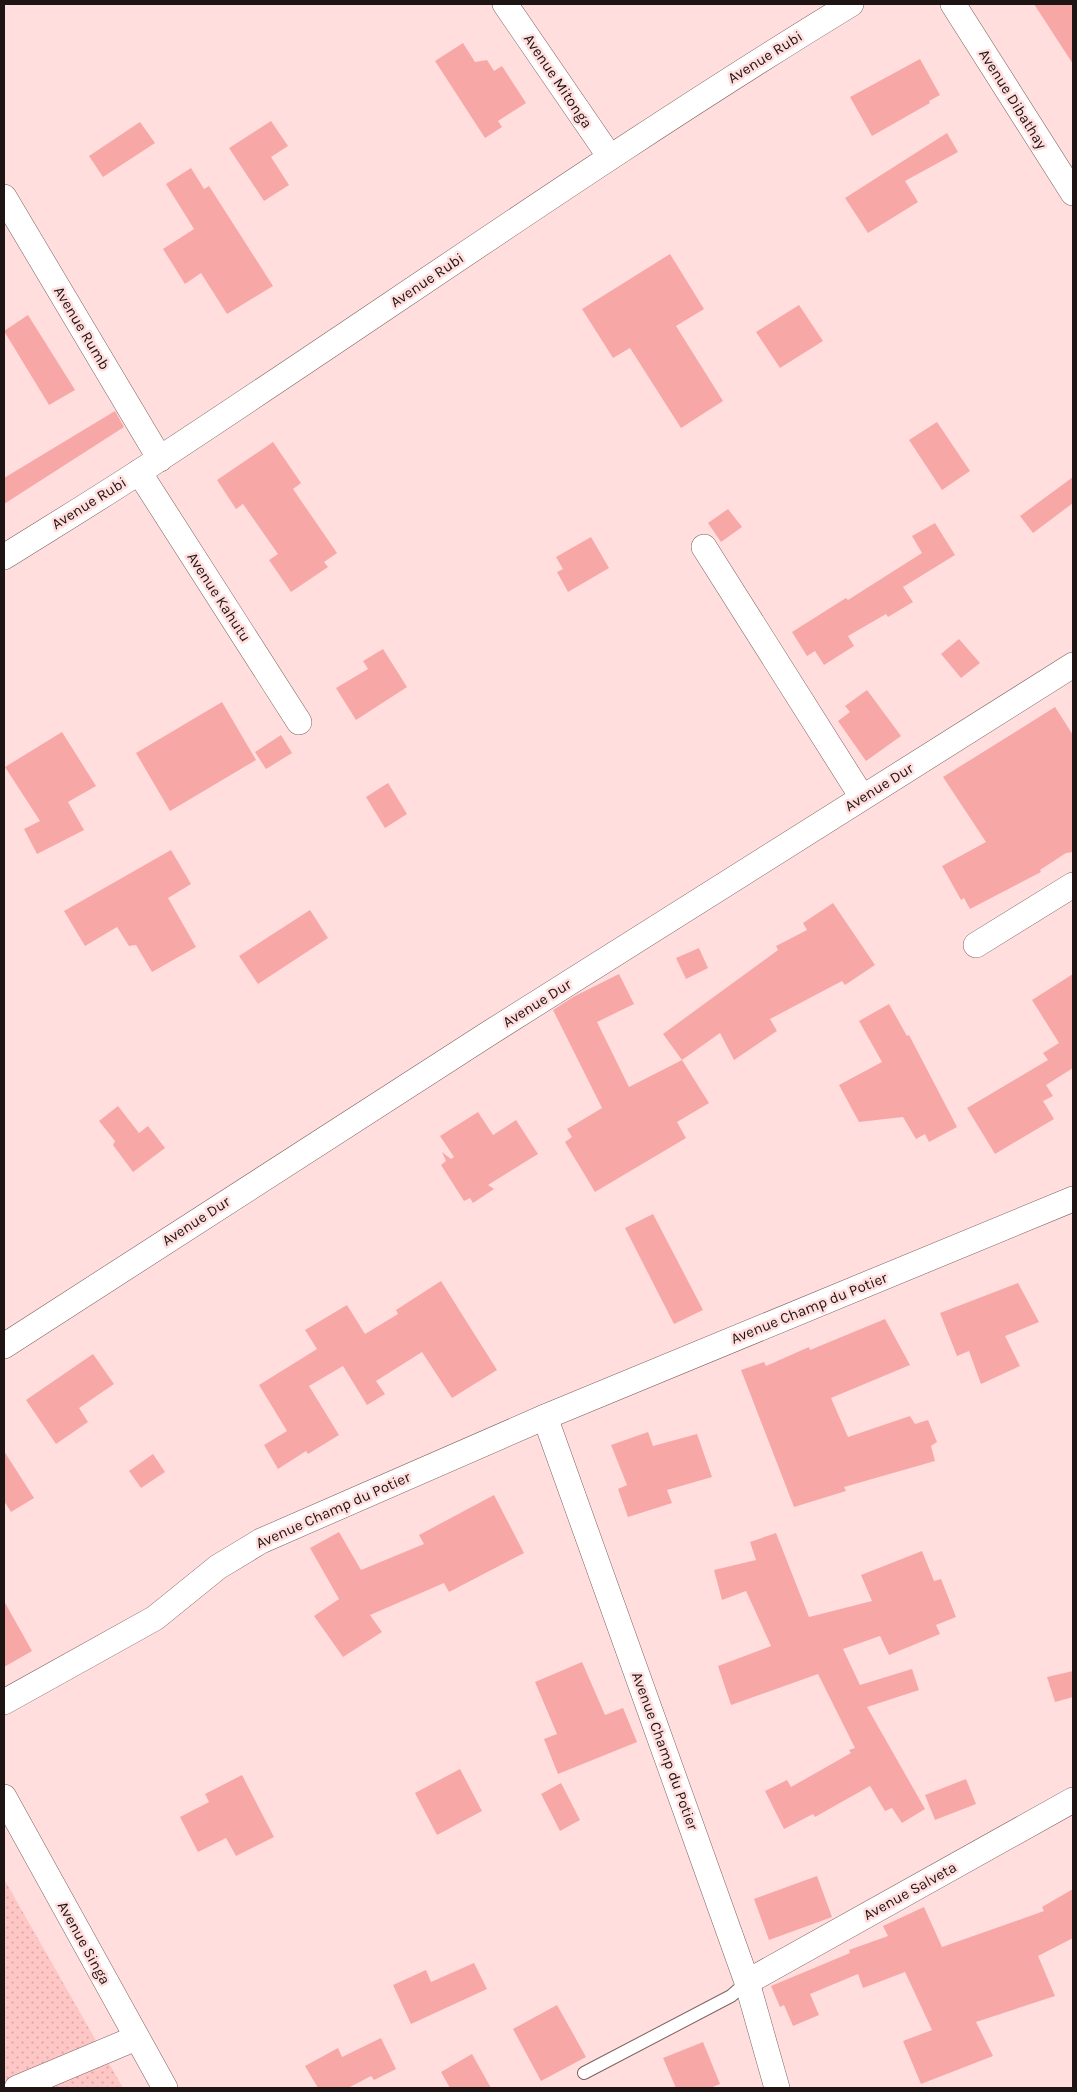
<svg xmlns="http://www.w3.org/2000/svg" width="1077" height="2092" font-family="Karla,sans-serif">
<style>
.green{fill:url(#green-dots)}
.building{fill:#f7a8a6}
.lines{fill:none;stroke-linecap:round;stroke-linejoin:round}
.service-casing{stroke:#7d6160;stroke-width:14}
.minor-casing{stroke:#7d6160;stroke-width:26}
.service{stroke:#fff;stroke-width:12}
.minor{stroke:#fff;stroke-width:25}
.labels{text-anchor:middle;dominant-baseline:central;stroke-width:5;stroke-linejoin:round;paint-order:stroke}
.street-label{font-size:15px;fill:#1f1414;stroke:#ffdedd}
</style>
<defs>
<pattern id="green-dots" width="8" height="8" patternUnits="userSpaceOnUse" patternTransform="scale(1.25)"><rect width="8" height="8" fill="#fec6c4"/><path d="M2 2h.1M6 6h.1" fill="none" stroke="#d9a9a8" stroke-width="1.8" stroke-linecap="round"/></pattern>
</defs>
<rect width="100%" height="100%" fill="#ffdedd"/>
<path class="green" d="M 4,1879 L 123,2088 L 4,2088 Z"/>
<g class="building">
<path d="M 1034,4 L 1073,4 L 1073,64 Z"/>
<path d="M 463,43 L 475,62 L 487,60 L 494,71 L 502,66 L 526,103 L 498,121 L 502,127 L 485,138 L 435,61 Z"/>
<path d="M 920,59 L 940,95 L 929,101 L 930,103 L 872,136 L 850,97 Z"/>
<path d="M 271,121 L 288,146 L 271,157 L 289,185 L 264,201 L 229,148 Z"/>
<path d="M 140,122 L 155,143 L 103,177 L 89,156 Z"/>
<path d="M 947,133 L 958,152 L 905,181 L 918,202 L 868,233 L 845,198 Z"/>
<path d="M 191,168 L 204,189 L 209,186 L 273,286 L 227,314 L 201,273 L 185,284 L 163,249 L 194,229 L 166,184 Z"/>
<path d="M 670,254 L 704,309 L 676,326 L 723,401 L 681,428 L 630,348 L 613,358 L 582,309 Z"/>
<path d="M 799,305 L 823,341 L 780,368 L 756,332 Z"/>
<path d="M 28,315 L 75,390 L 49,405 L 4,331 Z"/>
<path d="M 115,411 L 124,427 L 4,504 L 4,478 Z"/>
<path d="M 937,422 L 970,471 L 942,490 L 909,440 Z"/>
<path d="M 273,442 L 301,483 L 293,489 L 337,553 L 324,562 L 328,567 L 291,592 L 269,560 L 278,554 L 243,504 L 236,509 L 217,480 Z"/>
<path d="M 1073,477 L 1073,503 L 1033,533 L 1020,516 Z"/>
<path d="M 728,509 L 742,527 L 721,542 L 708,523 Z"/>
<path d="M 935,523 L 955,555 L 903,587 L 913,602 L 888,617 L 886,614 L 848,636 L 854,646 L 824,665 L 815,651 L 807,656 L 792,632 L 846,598 L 848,600 L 922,553 L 912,536 Z"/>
<path d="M 591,537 L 609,568 L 568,592 L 557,572 L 563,569 L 556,557 Z"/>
<path d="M 959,639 L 980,663 L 961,678 L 941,654 Z"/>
<path d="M 383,649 L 407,687 L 356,720 L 336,688 L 368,669 L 363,661 Z"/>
<path d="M 867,690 L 901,736 L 866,761 L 838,721 L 850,712 L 845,706 Z"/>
<path d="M 222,702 L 256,760 L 170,811 L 136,753 Z"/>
<path d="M 1055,707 L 1073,735 L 1073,852 L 1066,853 L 1040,870 L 1041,872 L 970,909 L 964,898 L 961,900 L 942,866 L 986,842 L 943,777 Z"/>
<path d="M 62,732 L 96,786 L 68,802 L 84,830 L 37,854 L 24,829 L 40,821 L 5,767 Z"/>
<path d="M 281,735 L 292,753 L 266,769 L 255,752 Z"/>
<path d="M 388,783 L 407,814 L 385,828 L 366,797 Z"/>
<path d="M 171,850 L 191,884 L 168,898 L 196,947 L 152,972 L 136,945 L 129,946 L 117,927 L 85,946 L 64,911 Z"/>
<path d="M 833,903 L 875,965 L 845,985 L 842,981 L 770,1019 L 777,1031 L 734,1060 L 720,1033 L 682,1060 L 663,1034 L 778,950 L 776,946 L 807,930 L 803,923 Z"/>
<path d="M 310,910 L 328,938 L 258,984 L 239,956 Z"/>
<path d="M 699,948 L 708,968 L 686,979 L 676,958 Z"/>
<path d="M 619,974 L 634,1004 L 597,1022 L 629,1087 L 682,1060 L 709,1103 L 677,1122 L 686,1138 L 595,1192 L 565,1142 L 572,1137 L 567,1129 L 602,1108 L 553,1010 L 573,997 Z"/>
<path d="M 1073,974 L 1073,1068 L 1046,1085 L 1053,1096 L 1043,1101 L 1054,1119 L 995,1154 L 967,1108 L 1048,1060 L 1043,1053 L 1059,1043 L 1032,1000 Z"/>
<path d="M 889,1004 L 907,1036 L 909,1035 L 957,1127 L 929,1142 L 925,1134 L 916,1139 L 903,1117 L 859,1122 L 839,1085 L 882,1062 L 859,1021 Z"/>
<path d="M 118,1106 L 139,1133 L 148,1126 L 165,1148 L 133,1172 L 113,1145 L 115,1141 L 99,1121 Z"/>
<path d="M 478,1112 L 493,1135 L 516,1120 L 538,1154 L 488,1185 L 494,1189 L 473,1203 L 470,1198 L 464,1201 L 441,1165 L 446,1161 L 442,1152 L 451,1159 L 454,1157 L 440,1136 Z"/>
<path d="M 653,1214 L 703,1310 L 674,1324 L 625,1228 Z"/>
<path d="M 441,1281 L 497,1370 L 452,1398 L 422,1352 L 376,1381 L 385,1394 L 367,1405 L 343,1366 L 309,1386 L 339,1435 L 308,1454 L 306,1451 L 278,1469 L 264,1445 L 287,1431 L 259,1385 L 317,1349 L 305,1330 L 347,1305 L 365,1334 L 398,1314 L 396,1310 Z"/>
<path d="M 1018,1283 L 1039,1322 L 1005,1336 L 1020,1366 L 981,1384 L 969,1351 L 957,1356 L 940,1313 Z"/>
<path d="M 885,1319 L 910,1365 L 831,1398 L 848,1437 L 910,1416 L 915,1424 L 928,1420 L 937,1442 L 931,1446 L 935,1461 L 844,1487 L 846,1491 L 794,1507 L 741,1370 L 764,1362 L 766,1366 L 809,1347 L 810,1350 Z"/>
<path d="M 93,1354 L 114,1384 L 79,1408 L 88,1422 L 56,1444 L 26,1400 Z"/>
<path d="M 648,1432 L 653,1446 L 697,1434 L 712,1477 L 667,1490 L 672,1503 L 628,1517 L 618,1489 L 627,1485 L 611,1445 Z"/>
<path d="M 4,1451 L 34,1498 L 11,1512 L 4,1501 Z"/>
<path d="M 153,1454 L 165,1472 L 141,1488 L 129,1471 Z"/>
<path d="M 494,1495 L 524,1553 L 449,1592 L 444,1583 L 370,1615 L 382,1632 L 343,1657 L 314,1616 L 339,1599 L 310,1548 L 339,1532 L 361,1570 L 424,1544 L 419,1535 Z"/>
<path d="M 776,1533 L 809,1617 L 872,1601 L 861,1575 L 922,1551 L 934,1581 L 941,1579 L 956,1617 L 936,1625 L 940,1634 L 889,1655 L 880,1636 L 843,1649 L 860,1685 L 912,1669 L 919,1690 L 867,1707 L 925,1809 L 902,1823 L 892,1808 L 885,1811 L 870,1786 L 815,1817 L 813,1814 L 784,1829 L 765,1791 L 787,1780 L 791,1787 L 851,1753 L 849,1750 L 855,1748 L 818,1674 L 731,1705 L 718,1666 L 771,1646 L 746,1591 L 722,1600 L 714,1570 L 756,1560 L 750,1542 Z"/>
<path d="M 4,1601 L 32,1651 L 4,1667 Z"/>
<path d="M 582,1662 L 605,1715 L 623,1708 L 637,1742 L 558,1774 L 544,1739 L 557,1734 L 535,1682 Z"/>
<path d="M 1073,1671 L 1073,1697 L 1055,1702 L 1047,1677 Z"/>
<path d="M 460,1769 L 482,1811 L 437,1835 L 415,1793 Z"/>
<path d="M 242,1775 L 274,1837 L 236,1856 L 226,1838 L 198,1852 L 180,1817 L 209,1802 L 205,1794 Z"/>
<path d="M 966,1779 L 976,1804 L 935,1820 L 925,1795 Z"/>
<path d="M 561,1783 L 580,1820 L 560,1831 L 541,1794 Z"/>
<path d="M 817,1876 L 832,1917 L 769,1940 L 754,1899 Z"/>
<path d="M 1073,1889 L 1073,1938 L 1038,1956 L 1055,1996 L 976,2022 L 993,2056 L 921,2084 L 903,2041 L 932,2030 L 905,1972 L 863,1988 L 858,1974 L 810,1994 L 819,2015 L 793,2026 L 784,2005 L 780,2007 L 771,1986 L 850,1953 L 849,1950 L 888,1936 L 883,1926 L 924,1907 L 942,1947 L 1044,1911 L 1042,1907 Z"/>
<path d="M 474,1963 L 487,1989 L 411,2024 L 393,1985 L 426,1970 L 431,1982 Z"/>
<path d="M 557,2005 L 586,2057 L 541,2081 L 513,2029 Z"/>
<path d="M 381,2038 L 396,2069 L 374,2080 L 371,2076 L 348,2088 L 318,2088 L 305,2066 L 338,2048 L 342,2057 Z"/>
<path d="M 703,2042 L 720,2084 L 710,2088 L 676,2088 L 663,2058 Z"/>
<path d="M 472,2054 L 491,2088 L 450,2088 L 441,2072 Z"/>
</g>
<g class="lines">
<defs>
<path id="service" d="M 584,2073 L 731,1996 L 747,1982"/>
<g id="minor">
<path d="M 505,4 L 610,157"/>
<path d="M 953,4 L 1073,193"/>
<path d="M 4,197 L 160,459"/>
<path d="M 139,472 L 299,722"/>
<path d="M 704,547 L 862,797"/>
<path d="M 4,557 C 55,525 108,493 159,459 C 389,308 615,148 851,4"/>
<path d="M 976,945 L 1073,885"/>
<path d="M 4,1346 L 491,1032 L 1073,665"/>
<path d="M 545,1417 L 747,1982 L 777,2088"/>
<path d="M 4,1702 L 155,1618 L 218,1567 L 261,1541 L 545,1417 L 1073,1199"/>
<path d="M 4,1797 L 165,2088"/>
<path d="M 747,1982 L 1073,1800"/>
<path d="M 17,2088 L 136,2038"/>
</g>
</defs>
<use href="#service" class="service-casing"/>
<use href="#minor" class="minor-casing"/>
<use href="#service" class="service"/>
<use href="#minor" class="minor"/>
</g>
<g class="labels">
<g class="street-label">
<text transform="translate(765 57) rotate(-32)">Avenue Rubi</text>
<text transform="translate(558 81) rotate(56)">Avenue Mitonga</text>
<text transform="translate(1013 99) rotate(58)">Avenue Dibathay</text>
<text transform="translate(427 280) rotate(-34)">Avenue Rubi</text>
<text transform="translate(82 328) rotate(59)">Avenue Rumb</text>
<text transform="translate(89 503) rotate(-32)">Avenue Rubi</text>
<text transform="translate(219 597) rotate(57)">Avenue Kahutu</text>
<text transform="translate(879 787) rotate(-32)">Avenue Dur</text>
<text transform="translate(537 1003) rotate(-32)">Avenue Dur</text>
<text transform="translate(196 1221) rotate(-33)">Avenue Dur</text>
<text transform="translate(809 1308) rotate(-22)">Avenue Champ du Potier</text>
<text transform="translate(333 1510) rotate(-24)">Avenue Champ du Potier</text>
<text transform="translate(665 1751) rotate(70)">Avenue Champ du Potier</text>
<text transform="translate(910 1891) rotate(-29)">Avenue Salveta</text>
<text transform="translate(84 1943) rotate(61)">Avenue Singa</text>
</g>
</g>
<rect width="1077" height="2092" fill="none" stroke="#1f1414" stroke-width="10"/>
</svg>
